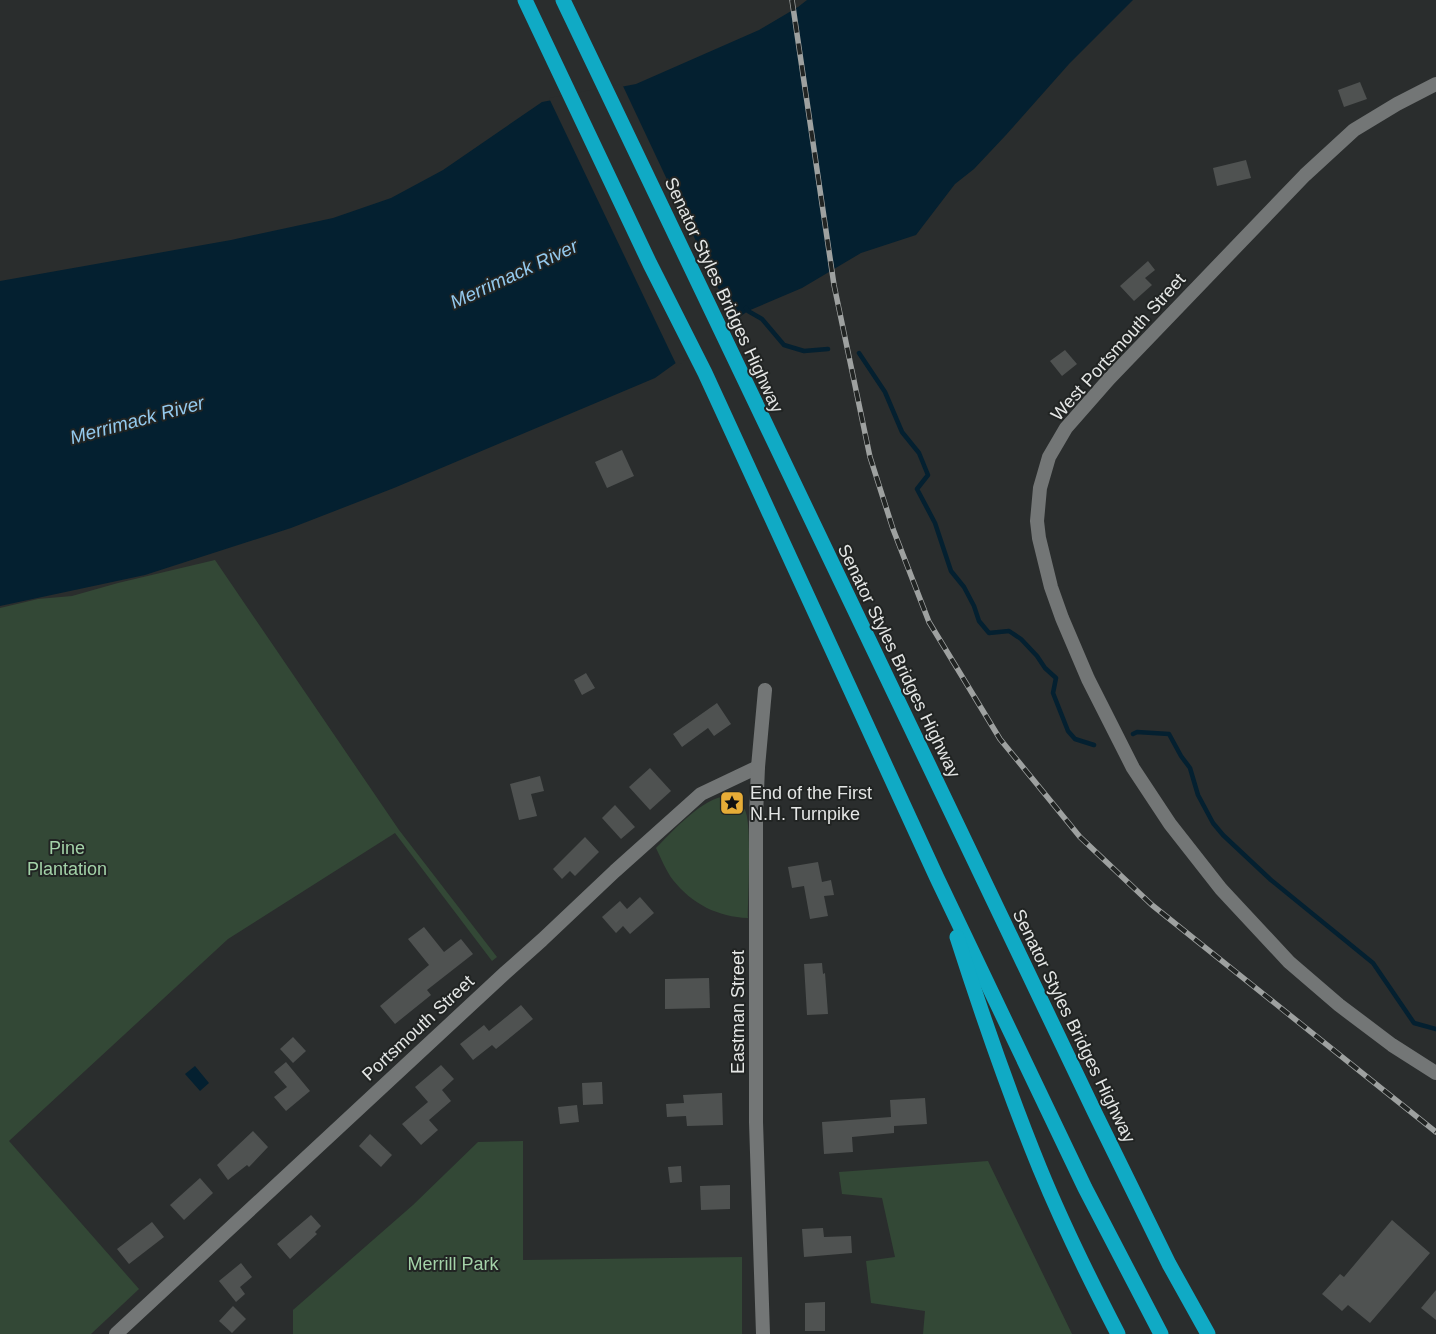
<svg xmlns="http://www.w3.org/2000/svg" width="1436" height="1334" font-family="Helvetica,sans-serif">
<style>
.green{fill:#334836}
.water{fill:#042030}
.pier{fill:#2a2d2d}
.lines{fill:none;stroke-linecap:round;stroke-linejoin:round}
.stream{stroke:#042030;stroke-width:4.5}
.building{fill:#4f5251}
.minor{stroke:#737676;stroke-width:14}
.motorway{stroke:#10aac5;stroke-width:15}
.rail-casing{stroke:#9ea1a0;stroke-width:5.5}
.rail{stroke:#212423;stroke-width:4;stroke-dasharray:11;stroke-linecap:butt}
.labels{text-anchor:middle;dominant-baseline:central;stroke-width:4;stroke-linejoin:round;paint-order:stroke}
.street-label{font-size:18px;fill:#e4e6e5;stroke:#212423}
.poi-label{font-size:18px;fill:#e4e6e5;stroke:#212423;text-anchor:start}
.park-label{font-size:18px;fill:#a3d2a8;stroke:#212423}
.water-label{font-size:19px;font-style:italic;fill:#94caee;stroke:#212423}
</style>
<rect width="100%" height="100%" fill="#2a2d2d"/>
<g class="green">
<path d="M 215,560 L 399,830 L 497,957 L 492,961 L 395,833 L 228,939 L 9,1141 L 139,1289 L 91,1334 L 0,1334 L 0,608 L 38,599 L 72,596 L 118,583 Z"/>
<path d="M 727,796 C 733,799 741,803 745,810 C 752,823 748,898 748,918 C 718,917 692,904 673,880 C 666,871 661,858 656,848 C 673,831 702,798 727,796 Z"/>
<path d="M 523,1141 L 523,1260 L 742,1257 L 742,1334 L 293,1334 L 293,1310 L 413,1205 L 478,1142 Z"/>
<path d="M 988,1161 L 1072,1334 L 923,1334 L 925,1311 L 871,1303 L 866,1261 L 895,1257 L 882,1198 L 842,1194 L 839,1172 Z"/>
</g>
<g class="water">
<path d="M 807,0 L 1133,0 L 1069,64 L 1006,135 L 974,169 L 955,184 L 916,235 L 861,253 L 802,288 L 748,311 L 655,378 L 394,488 L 291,528 L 145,575 L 0,606 L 0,281 L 231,240 L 333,218 L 391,198 L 443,170 L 542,102 L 636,84 L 759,30 L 798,7 Z"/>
<path d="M 195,1066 L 209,1083 L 200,1091 L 185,1074 Z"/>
</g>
<path class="pier" d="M 622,84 L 735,324 L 677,366 L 549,98 Z"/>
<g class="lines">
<g class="stream">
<path d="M 746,308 L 748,311 L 762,319 L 784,345 L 804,351 L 828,349"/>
<path d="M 859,353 L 885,392 L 902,432 L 919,453 L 928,475 L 917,489 L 935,523 L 951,571 L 964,587 L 974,606 L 979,621 L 989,633 L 1009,631 L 1021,639 L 1037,656 L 1045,668 L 1056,678 L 1053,693 L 1068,731 L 1075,739 L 1094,745"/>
<path d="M 1133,734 L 1137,732 L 1169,734 L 1181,756 L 1190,768 L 1198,795 L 1213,823 L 1223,835 L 1271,880 L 1373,963 L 1414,1023 L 1436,1029"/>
</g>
</g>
<g class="building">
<path d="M 1360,82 L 1367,99 L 1344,107 L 1338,90 Z"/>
<path d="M 1246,160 L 1251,178 L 1217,186 L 1213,168 Z"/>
<path d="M 1148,261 L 1155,270 L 1145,278 L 1152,285 L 1134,301 L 1120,286 Z"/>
<path d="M 1065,350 L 1077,364 L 1062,376 L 1050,361 Z"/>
<path d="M 622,450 L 634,476 L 607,488 L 595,462 Z"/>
<path d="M 586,673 L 595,688 L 582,695 L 574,680 Z"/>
<path d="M 717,703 L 731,724 L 714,736 L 708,728 L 682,747 L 673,734 Z"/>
<path d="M 650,768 L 671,791 L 650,810 L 629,787 Z"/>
<path d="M 540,776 L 544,791 L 531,794 L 537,816 L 519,820 L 510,784 Z"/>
<path d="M 615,805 L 635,827 L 621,839 L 602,818 Z"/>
<path d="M 585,837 L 599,852 L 575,876 L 570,871 L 562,879 L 553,869 Z"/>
<path d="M 818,862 L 822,882 L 831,880 L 834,895 L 824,896 L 828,916 L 810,919 L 804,886 L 792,888 L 788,867 Z"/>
<path d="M 640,897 L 654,913 L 630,934 L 623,926 L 616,933 L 602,917 L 620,901 L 627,909 Z"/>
<path d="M 424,927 L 444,952 L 461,939 L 473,954 L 427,990 L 431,995 L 395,1024 L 380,1006 L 429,965 L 408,939 Z"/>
<path d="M 822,963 L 823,974 L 825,973 L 828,1014 L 807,1015 L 804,964 Z"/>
<path d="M 709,978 L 710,1008 L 665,1009 L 665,979 Z"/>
<path d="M 521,1005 L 533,1019 L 496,1049 L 492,1045 L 473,1060 L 460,1044 L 484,1025 L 489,1031 Z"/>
<path d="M 293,1037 L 306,1051 L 293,1063 L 280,1049 Z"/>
<path d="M 286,1062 L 310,1091 L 286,1111 L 274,1097 L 287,1087 L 274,1072 Z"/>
<path d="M 441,1065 L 454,1079 L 442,1090 L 451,1101 L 429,1120 L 438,1130 L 421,1145 L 402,1124 L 428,1102 L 415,1087 Z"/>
<path d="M 602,1082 L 603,1104 L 583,1105 L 582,1083 Z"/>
<path d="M 722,1093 L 723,1125 L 687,1126 L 686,1116 L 667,1117 L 666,1104 L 684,1103 L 683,1095 Z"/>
<path d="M 925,1098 L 927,1124 L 894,1126 L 894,1133 L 852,1137 L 853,1152 L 824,1154 L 822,1122 L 891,1117 L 890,1100 Z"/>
<path d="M 577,1105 L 579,1122 L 560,1124 L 558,1107 Z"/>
<path d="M 253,1131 L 268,1147 L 249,1167 L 247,1165 L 228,1180 L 217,1165 Z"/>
<path d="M 370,1134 L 392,1155 L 381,1167 L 359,1146 Z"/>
<path d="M 681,1166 L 682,1182 L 670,1183 L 668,1167 Z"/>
<path d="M 200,1178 L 213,1193 L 184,1220 L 170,1205 Z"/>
<path d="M 730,1185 L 730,1209 L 701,1210 L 700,1186 Z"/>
<path d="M 311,1215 L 321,1226 L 315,1232 L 317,1234 L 290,1259 L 277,1244 Z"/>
<path d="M 1392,1220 L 1430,1253 L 1370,1323 L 1348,1305 L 1342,1311 L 1322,1294 L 1340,1274 L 1344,1277 Z"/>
<path d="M 152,1222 L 164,1237 L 129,1264 L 117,1249 Z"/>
<path d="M 823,1228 L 824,1237 L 851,1236 L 852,1253 L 804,1257 L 802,1229 Z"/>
<path d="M 241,1263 L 252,1277 L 240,1287 L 245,1294 L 236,1302 L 219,1281 Z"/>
<path d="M 1436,1290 L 1436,1320 L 1421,1308 Z"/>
<path d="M 825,1302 L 825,1331 L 805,1331 L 805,1303 Z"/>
<path d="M 233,1306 L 246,1319 L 232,1333 L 219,1321 Z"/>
</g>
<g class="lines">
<g class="minor">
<path d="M 1436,84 L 1397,104 L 1354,130 L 1305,175 L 1109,379 L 1066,428 L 1049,457 L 1040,488 L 1037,521 L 1039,538 L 1051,587 L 1062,618 L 1088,679 L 1133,768 L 1170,824 L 1221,889 L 1289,962 L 1339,1005 L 1392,1045 L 1436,1073"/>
<path d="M 116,1334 L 505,973 L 542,940 L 615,871 L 701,794 L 758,767"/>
<path d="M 763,1334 L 756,1122 L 756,816 L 758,767 L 765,690"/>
</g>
<g class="motorway">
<path d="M 525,0 L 650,264 L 705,373 L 937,878 L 1085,1188 L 1161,1334"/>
<path d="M 563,0 L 1095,1113 L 1169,1264 L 1208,1334"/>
<path d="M 957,937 C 982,1015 1009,1093 1040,1169 C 1063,1225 1090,1280 1118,1334"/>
</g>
<defs>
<path id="rail" d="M 792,0 L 834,285 L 870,457 L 893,529 L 929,622 L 1000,739 L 1080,837 L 1152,905 L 1436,1132"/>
</defs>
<use href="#rail" class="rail-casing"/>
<use href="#rail" class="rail"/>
</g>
<defs>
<symbol id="sight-square" viewBox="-11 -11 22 22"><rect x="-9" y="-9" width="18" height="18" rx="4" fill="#e7ac37" stroke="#212423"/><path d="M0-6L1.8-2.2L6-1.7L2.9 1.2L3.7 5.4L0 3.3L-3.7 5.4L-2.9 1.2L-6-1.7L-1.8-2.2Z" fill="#111"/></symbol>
</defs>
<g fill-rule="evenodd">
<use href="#sight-square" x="718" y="789" width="28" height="28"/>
</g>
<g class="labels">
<g class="street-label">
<text transform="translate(724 295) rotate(65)">Senator Styles Bridges Highway</text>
<text transform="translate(1118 347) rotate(-48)">West Portsmouth Street</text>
<text transform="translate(899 661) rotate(64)">Senator Styles Bridges Highway</text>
<text transform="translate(738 1012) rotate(-90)">Eastman Street</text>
<text transform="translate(1074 1026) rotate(64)">Senator Styles Bridges Highway</text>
<text transform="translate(418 1028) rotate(-43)">Portsmouth Street</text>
</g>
<g class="poi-label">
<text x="750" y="793">End of the First<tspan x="750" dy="21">N.H. Turnpike</tspan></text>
</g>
<g class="park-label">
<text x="67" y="848">Pine<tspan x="67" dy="21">Plantation</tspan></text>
<text x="453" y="1264">Merrill Park</text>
</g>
<g class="water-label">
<text transform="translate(514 274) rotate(-25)">Merrimack River</text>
<text transform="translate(137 420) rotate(-15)">Merrimack River</text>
</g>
</g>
</svg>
